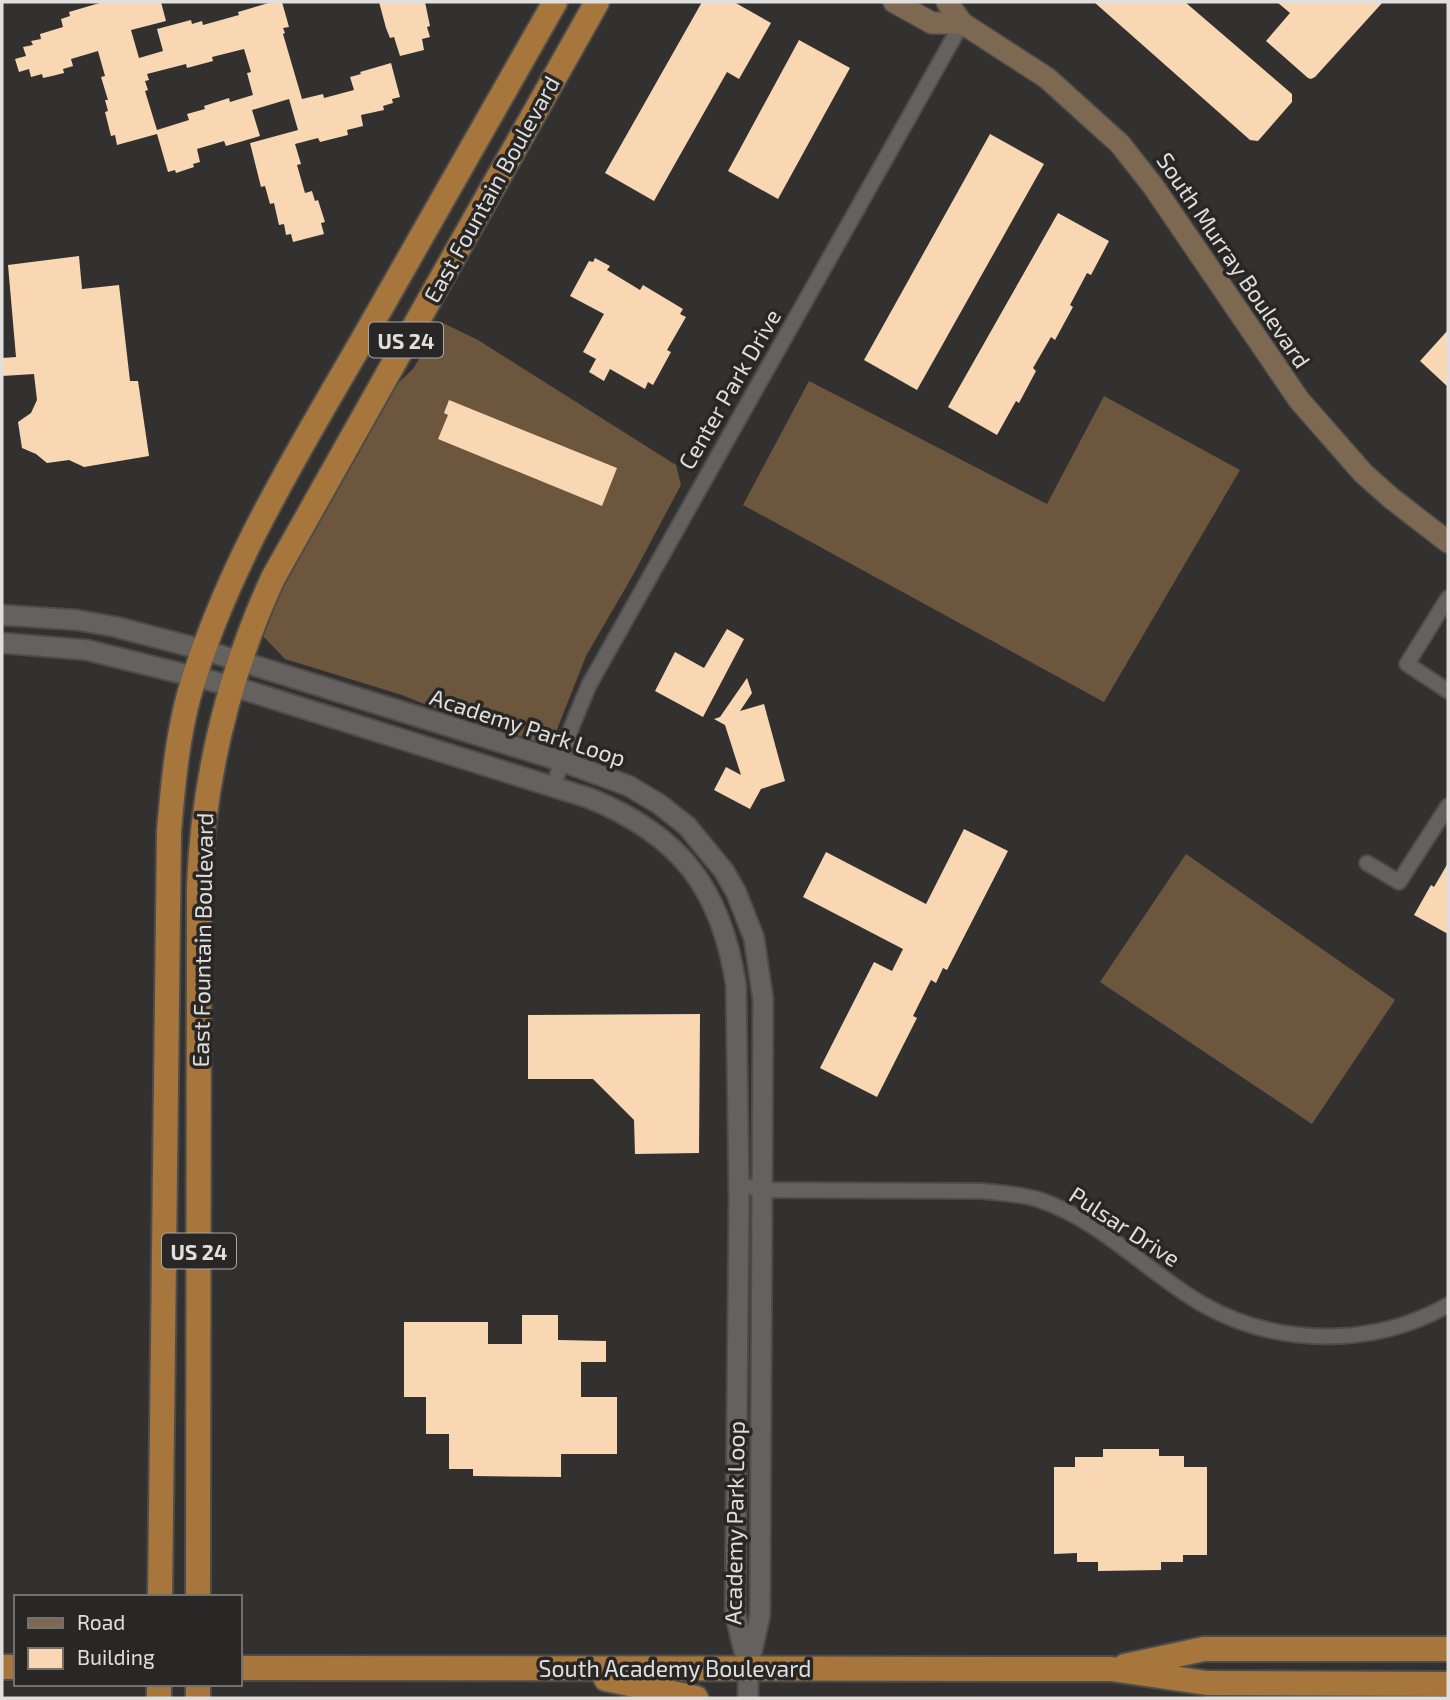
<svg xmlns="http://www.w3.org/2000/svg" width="1450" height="1700" font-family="'Exo 2',sans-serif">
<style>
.grass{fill:#6d563e}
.building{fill:#f9d7b3;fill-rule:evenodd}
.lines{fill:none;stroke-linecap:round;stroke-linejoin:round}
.minor-casing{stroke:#4e4c4b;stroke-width:18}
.tertiary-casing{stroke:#4e4c4b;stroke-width:23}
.secondary-casing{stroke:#4e4c4b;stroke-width:24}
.trunk-casing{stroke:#4e4c4b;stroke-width:28}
.minor{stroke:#64615f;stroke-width:14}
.tertiary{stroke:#64615f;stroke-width:19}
.secondary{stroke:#7d6952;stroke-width:21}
.trunk{stroke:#a6763c;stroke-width:24}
.labels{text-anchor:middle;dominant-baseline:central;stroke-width:7;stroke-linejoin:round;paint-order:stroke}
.shield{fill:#292726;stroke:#a9a8a7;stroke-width:2}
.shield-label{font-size:21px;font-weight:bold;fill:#e0dfde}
.street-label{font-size:23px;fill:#e0dfde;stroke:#292726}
</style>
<rect width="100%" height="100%" fill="#33312f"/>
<g class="grass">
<path d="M 441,322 L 478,340 L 676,465 L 681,485 L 633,575 L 586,656 L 556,732 L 545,744 L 442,711 L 402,695 L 285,659 L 261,634 L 269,611 L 391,390 L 413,369 Z"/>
<path d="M 809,381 L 1047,504 L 1104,396 L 1240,470 L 1104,702 L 743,505 Z"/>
<path d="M 1186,854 L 1395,1000 L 1312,1124 L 1100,982 Z"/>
</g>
<g class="building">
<path d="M 103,2 L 161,2 L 166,21 L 131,30 L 139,58 L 163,51 L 157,29 L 191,20 L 192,24 L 202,21 L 203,25 L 239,15 L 238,12 L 272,2 L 282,2 L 289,27 L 283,28 L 285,33 L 283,34 L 302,99 L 323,94 L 324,98 L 354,90 L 350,77 L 361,74 L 360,72 L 391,63 L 400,97 L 392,99 L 393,103 L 383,106 L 384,110 L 361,115 L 363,126 L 347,130 L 348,135 L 320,142 L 318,138 L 295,144 L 301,164 L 297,165 L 305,193 L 312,191 L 315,201 L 318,200 L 325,222 L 321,223 L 324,234 L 293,242 L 291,234 L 286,235 L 284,224 L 279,225 L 274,203 L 270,204 L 265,186 L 261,187 L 250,143 L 298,130 L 289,99 L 252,110 L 260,136 L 226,146 L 224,141 L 197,149 L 200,162 L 193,164 L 194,167 L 176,173 L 175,170 L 168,172 L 157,134 L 117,145 L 115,135 L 111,136 L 105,112 L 108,111 L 105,100 L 108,100 L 101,77 L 105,76 L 98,51 L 71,59 L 73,66 L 63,69 L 64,73 L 52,76 L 43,78 L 42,74 L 31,77 L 29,69 L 19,72 L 15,59 L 26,56 L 23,47 L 33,45 L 31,41 L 41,39 L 40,34 L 63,27 L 61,19 L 70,16 L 69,12 ZM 244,49 L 251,72 L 247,73 L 253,95 L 230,102 L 229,98 L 204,106 L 205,109 L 187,114 L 189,120 L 157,130 L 145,91 L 148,90 L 145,81 L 149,80 L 147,74 L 186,64 L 187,68 L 213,61 L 212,57 Z"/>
<path d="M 379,2 L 425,2 L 430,26 L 427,27 L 430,37 L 422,39 L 424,50 L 400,56 L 394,37 L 390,38 L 386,28 Z"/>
<path d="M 702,2 L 734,2 L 771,23 L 739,79 L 727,72 L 654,201 L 605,173 Z"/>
<path d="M 1094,2 L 1185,2 L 1292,94 L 1292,102 L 1258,141 L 1250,140 Z"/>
<path d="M 1277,2 L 1383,2 L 1315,77 L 1311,79 L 1308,78 L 1266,41 L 1290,13 Z"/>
<path d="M 799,40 L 850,68 L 778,199 L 728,171 Z"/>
<path d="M 990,134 L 1044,164 L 917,390 L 864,360 Z"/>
<path d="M 1058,213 L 1109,241 L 1091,275 L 1087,273 L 1070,305 L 1073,307 L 1055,340 L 1051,337 L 1033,368 L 1036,371 L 1019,403 L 1016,401 L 997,435 L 948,407 Z"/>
<path d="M 79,256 L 82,289 L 119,285 L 130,381 L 138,381 L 149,456 L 84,467 L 69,460 L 47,463 L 36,454 L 22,448 L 18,422 L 31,413 L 37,400 L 34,374 L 2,376 L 2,358 L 16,357 L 8,265 Z"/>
<path d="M 595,258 L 610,266 L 607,270 L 640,290 L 643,285 L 683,309 L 680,314 L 686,317 L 667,350 L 671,352 L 653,385 L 648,382 L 645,389 L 610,369 L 604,381 L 589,372 L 596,359 L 583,352 L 604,314 L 570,296 L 589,261 L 593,262 Z"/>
<path d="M 1448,330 L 1448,387 L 1420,361 Z"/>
<path d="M 449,400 L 617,468 L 602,506 L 438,439 L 448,415 L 444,413 Z"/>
<path d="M 727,629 L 744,639 L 703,717 L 655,691 L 675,652 L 704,668 Z"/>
<path d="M 747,678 L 752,693 L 740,711 L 764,704 L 785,781 L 761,789 L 750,809 L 714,790 L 726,767 L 741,775 L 725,725 L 714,719 L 720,717 Z"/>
<path d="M 964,829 L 1008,851 L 947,970 L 943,968 L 936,983 L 931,980 L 913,1016 L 917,1018 L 877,1097 L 820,1068 L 874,962 L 892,971 L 903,949 L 803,897 L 826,852 L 926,904 Z"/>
<path d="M 1448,863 L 1448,934 L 1414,915 L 1431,885 L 1434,887 Z"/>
<path d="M 700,1014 L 699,1153 L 635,1154 L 634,1120 L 593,1079 L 528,1079 L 528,1015 Z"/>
<path d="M 522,1315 L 558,1315 L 558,1340 L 606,1341 L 606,1362 L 581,1362 L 581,1397 L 617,1397 L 617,1454 L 561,1454 L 561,1477 L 473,1476 L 473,1469 L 449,1469 L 449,1434 L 426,1434 L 426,1397 L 404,1397 L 404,1322 L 488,1322 L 488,1344 L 522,1344 Z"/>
<path d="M 1103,1449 L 1159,1449 L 1159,1456 L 1184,1456 L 1184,1467 L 1207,1467 L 1207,1555 L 1183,1555 L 1183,1562 L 1161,1562 L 1161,1570 L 1098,1571 L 1098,1562 L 1077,1562 L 1077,1553 L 1054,1554 L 1054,1467 L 1075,1467 L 1075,1457 L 1103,1457 Z"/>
</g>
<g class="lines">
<defs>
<g id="minor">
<path d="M 1448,598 L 1407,664 L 1448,691"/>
<path d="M 554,786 L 572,726 L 589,685 L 962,23"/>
<path d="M 1367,863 L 1399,882 L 1448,806"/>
<path d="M 739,1184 L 762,1190 L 982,1191 C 1002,1193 1022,1194 1040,1200 C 1102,1221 1147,1272 1202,1304 C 1277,1347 1374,1347 1448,1305"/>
</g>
<g id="tertiary">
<path d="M 2,615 L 77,620 L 116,627 L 204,650 L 561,761 L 629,786 L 659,804 L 687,826 L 724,871 L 736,892 L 754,938 L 763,999 L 760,1615 L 748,1669 L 748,1698"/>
<path d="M 2,643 L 87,650 L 232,686 L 589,798 C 680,835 721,888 736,985 L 739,1199 L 735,1613 L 747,1664"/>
</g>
<g id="secondary">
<path d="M 894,2 L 932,23 L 962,23"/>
<path d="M 947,2 L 962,23 L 1047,78 L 1120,144 L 1153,186 L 1299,400 L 1363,473 L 1391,498 L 1448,542"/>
</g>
<g id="trunk">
<path d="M 160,1597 L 169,831 C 173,786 177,739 189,695 C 226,566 300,449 366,334 C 429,223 492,112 555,2"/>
<path d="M 198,1597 L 199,887 C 203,780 228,676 273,578 L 597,2"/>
<path d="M 1125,1666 L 1204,1649 L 1448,1649"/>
<path d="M 2,1667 L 16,1667"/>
<path d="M 240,1668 L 1111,1669 L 1207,1683 L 1448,1684"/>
<path d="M 606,1679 L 696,1698"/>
<path d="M 159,1684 L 159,1698"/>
<path d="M 198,1698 L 198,1684"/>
</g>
</defs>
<use href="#minor" class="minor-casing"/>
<use href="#tertiary" class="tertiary-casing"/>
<use href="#secondary" class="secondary-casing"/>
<use href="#trunk" class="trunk-casing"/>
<use href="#minor" class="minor"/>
<use href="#tertiary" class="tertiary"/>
<use href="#secondary" class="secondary"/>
<use href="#trunk" class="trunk"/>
</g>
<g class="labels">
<g class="shield">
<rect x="369" y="322.5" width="74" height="35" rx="5"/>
<rect x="162" y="1233.5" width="74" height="35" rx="5"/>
</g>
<g class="shield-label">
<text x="406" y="340">US 24</text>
<text x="199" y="1251">US 24</text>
</g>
<g class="street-label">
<text transform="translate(491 189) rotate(-61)">East Fountain Boulevard</text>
<text transform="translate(1234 260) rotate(56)">South Murray Boulevard</text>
<text transform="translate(729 389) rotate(-60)">Center Park Drive</text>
<text transform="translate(528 727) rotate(18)">Academy Park Loop</text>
<text transform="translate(202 940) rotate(-89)">East Fountain Boulevard</text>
<text transform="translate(1125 1226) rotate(33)">Pulsar Drive</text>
<text transform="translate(734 1523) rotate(-89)">Academy Park Loop</text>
<text x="675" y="1668">South Academy Boulevard</text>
</g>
</g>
<rect width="1450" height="1700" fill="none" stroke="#e0dfde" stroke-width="7"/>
<rect x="14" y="1595" width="228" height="91" fill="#292726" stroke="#727170" stroke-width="2"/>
<rect x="28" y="1618" width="35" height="10" fill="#7d6952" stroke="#727170" stroke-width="2"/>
<text x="77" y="1630" font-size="21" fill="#e0dfde">Road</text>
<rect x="28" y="1648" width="35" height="21" fill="#f9d7b3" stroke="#727170" stroke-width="2"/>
<text x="77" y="1665" font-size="21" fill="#e0dfde">Building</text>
</svg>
